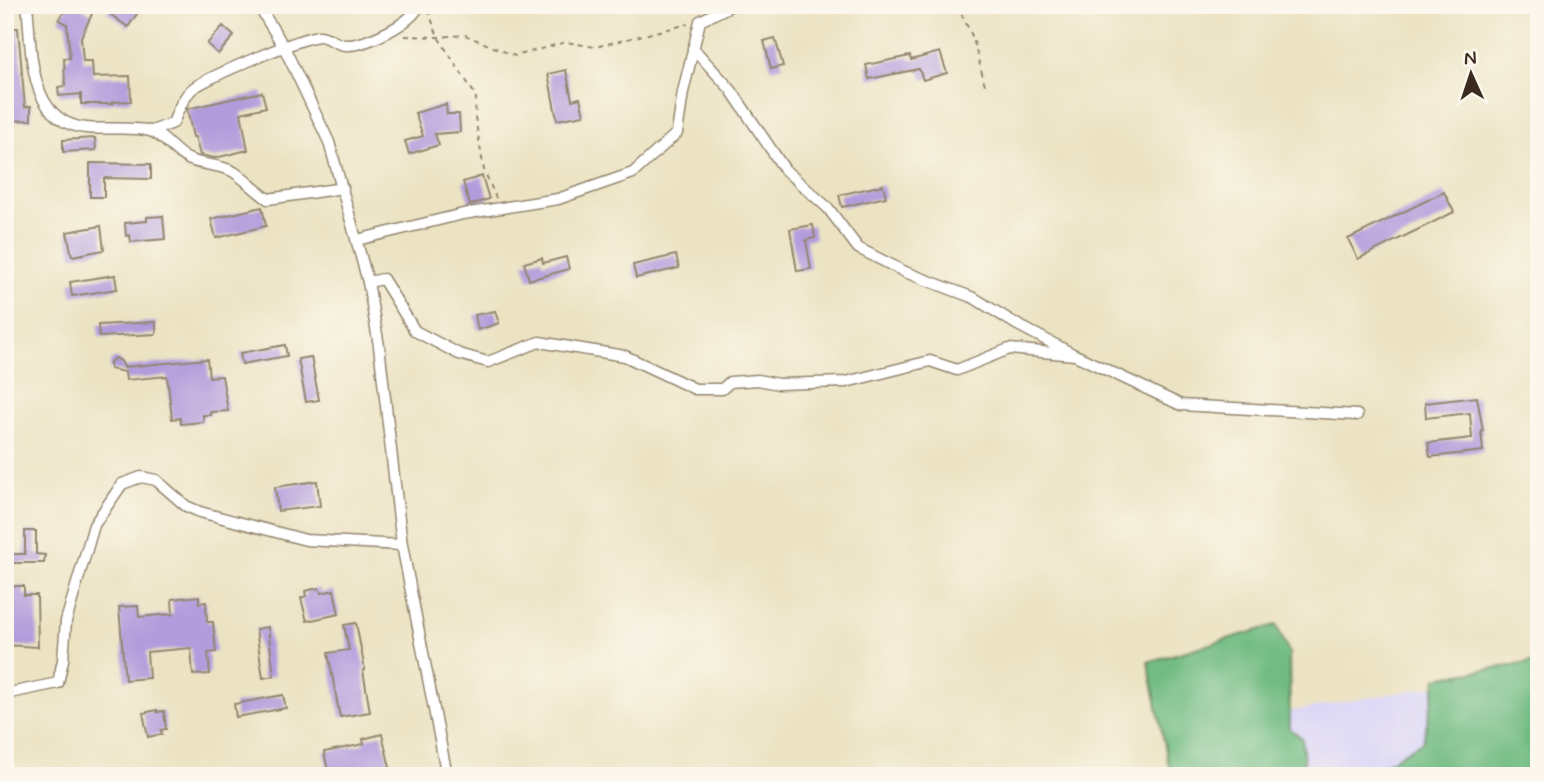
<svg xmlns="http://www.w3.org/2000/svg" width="1544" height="781" font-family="Mynerve,sans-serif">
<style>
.built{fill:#dbd6f7}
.forest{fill:#72bc83;stroke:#567350;stroke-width:2}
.building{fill:#b39cdc}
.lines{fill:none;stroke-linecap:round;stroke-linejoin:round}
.street-casing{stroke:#948670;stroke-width:13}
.path{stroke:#948670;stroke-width:2;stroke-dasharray:5 5;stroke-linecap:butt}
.street{stroke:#fff;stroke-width:10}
</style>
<rect width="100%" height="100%" fill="#fbf7ec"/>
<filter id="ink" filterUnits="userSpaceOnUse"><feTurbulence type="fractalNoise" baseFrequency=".0143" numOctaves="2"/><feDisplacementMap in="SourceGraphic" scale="14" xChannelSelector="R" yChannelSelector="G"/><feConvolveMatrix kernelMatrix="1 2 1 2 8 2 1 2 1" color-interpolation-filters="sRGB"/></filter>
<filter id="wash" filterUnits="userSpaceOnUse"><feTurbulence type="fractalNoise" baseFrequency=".00686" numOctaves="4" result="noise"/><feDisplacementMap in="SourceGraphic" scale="28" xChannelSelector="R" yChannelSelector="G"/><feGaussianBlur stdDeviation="1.57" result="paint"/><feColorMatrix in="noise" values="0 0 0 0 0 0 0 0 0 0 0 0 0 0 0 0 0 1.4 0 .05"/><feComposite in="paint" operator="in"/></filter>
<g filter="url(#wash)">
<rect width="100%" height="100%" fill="#ece3c3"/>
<path class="built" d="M 1539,668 L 1539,776 L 1244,776 L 1235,721 Z"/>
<g class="forest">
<path d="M 1276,625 L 1289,652 L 1290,729 L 1302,738 L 1305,776 L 1171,776 L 1148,662 Z"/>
<path d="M 1539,661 L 1539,776 L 1366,776 L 1423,741 L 1437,678 Z"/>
</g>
<g id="blocks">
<g class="building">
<path d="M 68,5 L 78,5 L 92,14 L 81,37 L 83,61 L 92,61 L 93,77 L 130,76 L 131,101 L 112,102 L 112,104 L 81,104 L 81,94 L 59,96 L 58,87 L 65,86 L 64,58 L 70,58 L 67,24 L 59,20 Z"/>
<path d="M 111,5 L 143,5 L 128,27 L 107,12 Z"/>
<path d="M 223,26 L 234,36 L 218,54 L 207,44 Z"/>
<path d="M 5,28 L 18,28 L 25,107 L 31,106 L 31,120 L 5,121 L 5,108 L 8,108 L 7,89 L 12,88 L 10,50 L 5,50 Z"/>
<path d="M 775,38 L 783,66 L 771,69 L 764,41 Z"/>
<path d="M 940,52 L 947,73 L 923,80 L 919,69 L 869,79 L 866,65 L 910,56 L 911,60 Z"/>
<path d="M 566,70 L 572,100 L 580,98 L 584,115 L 557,120 L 548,74 Z"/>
<path d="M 262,92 L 266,107 L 241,113 L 248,150 L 215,158 L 200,155 L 195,137 L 193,137 L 187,109 Z"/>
<path d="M 446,104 L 447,114 L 459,114 L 460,132 L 435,134 L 439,145 L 409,154 L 405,141 L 423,136 L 415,113 Z"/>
<path d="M 95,138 L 96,150 L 63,152 L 63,140 Z"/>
<path d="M 90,163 L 151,164 L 151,179 L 104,178 L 104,197 L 90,197 Z"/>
<path d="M 482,176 L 489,199 L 470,205 L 463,182 Z"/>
<path d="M 883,185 L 886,197 L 842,207 L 839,195 Z"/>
<path d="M 1444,192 L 1454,212 L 1358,259 L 1348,239 Z"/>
<path d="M 262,207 L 266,226 L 216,238 L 211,219 Z"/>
<path d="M 163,216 L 165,239 L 131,242 L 130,235 L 126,236 L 125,223 L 147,221 L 147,217 Z"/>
<path d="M 813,225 L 815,238 L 806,240 L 811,269 L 797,271 L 790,229 Z"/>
<path d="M 101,226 L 104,250 L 72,256 L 67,232 Z"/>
<path d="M 676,255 L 679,268 L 636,278 L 633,265 Z"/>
<path d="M 566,257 L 569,269 L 529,280 L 524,263 L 542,258 L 543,263 Z"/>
<path d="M 115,275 L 117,289 L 72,296 L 70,282 Z"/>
<path d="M 495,311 L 499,323 L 478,330 L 475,315 Z"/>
<path d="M 156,322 L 156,334 L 99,337 L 98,325 Z"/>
<path d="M 285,345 L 287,356 L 242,364 L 240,353 Z"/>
<path d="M 311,357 L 319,400 L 306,402 L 298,359 Z"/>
<path d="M 115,358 L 121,361 L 125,369 L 124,367 L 207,359 L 209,377 L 222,376 L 228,411 L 210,412 L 211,415 L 203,415 L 203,422 L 181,424 L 180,418 L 172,419 L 167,376 L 126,380 L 125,372 L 110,369 L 110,362 Z"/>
<path d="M 1477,397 L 1483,431 L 1481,431 L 1483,451 L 1430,457 L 1428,443 L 1472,438 L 1470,413 L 1426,418 L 1425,403 Z"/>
<path d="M 317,481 L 320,506 L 278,511 L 275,487 Z"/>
<path d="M 25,531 L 36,531 L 36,554 L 45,555 L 44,563 L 5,563 L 5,554 L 25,554 Z"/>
<path d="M 5,586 L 24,586 L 24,595 L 37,595 L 38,647 L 5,645 Z"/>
<path d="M 319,588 L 321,593 L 334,590 L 339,614 L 307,621 L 301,598 L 306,596 L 305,591 Z"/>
<path d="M 199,596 L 199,603 L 206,602 L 207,622 L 213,622 L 216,652 L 208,653 L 210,674 L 193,675 L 191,648 L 147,652 L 149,678 L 125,680 L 119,607 L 138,606 L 139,617 L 173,614 L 172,599 Z"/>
<path d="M 356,623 L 365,670 L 363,670 L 370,712 L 340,717 L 328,653 L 349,650 L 344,625 Z"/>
<path d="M 268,627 L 274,676 L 263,678 L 256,629 Z"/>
<path d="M 283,695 L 286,708 L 236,717 L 234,704 Z"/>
<path d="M 157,710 L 157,712 L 164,711 L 166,729 L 161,730 L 162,734 L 148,737 L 143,713 Z"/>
<path d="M 382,734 L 392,776 L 329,776 L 324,752 L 364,744 L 363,739 Z"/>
</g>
</g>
</g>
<g filter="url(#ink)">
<use href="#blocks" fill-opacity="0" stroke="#948670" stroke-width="2"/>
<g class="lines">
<defs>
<g id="street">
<path d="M 27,5 C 32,49 27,122 86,128 C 104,130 134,126 150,131 C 162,134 175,153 188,159 C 203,166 220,164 234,172 C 246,180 256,191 268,199 L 343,188"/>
<path d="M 258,5 L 284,47 L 329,142 L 368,282 L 379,346 L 402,545 L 447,776"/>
<path d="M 693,48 L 731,90 L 785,170 L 828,208 L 858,248 L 905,272 L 974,298 L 1016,324 L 1071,353"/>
<path d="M 152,131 L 173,123 C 178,111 182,99 191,90 C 200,80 306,35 320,36 C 329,37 337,45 346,45 C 365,46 413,23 419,5"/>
<path d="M 357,240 L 463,214 L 558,199 L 633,173 L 677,133 L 683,92 L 700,21 L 732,5"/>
<path d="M 368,282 L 383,279 L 415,331 L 459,354 L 488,362 L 539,342 L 625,356 L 695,389 L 722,389 L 730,382 L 758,380 L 778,384 L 846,382 L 930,361 L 957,370 L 1009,349 L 1075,355 L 1181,405 L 1357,415"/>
<path d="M 5,694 L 58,683 L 63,660 L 66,621 L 94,525 L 122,484 L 141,477 L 156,480 L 186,506 L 200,512 L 306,540 L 402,545"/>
</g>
</defs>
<use href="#street" class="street-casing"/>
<g class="path">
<path d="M 957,5 L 973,38 L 986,89"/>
<path d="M 428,10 L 438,37 L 476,96 L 475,117 L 484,170 L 496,198"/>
<path d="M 405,36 L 438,37 L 465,35 L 515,56 L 566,42 L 595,47 L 688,24"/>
</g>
<use href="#street" class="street"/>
</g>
</g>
<rect width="1544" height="781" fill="none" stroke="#fbf7ec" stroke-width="28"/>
<g transform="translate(1471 74) rotate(357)" stroke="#fbf7ec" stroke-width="5" paint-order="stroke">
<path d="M0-5L12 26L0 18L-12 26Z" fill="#3b2a1e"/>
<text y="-10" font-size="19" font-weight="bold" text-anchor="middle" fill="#3b2a1e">N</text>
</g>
</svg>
